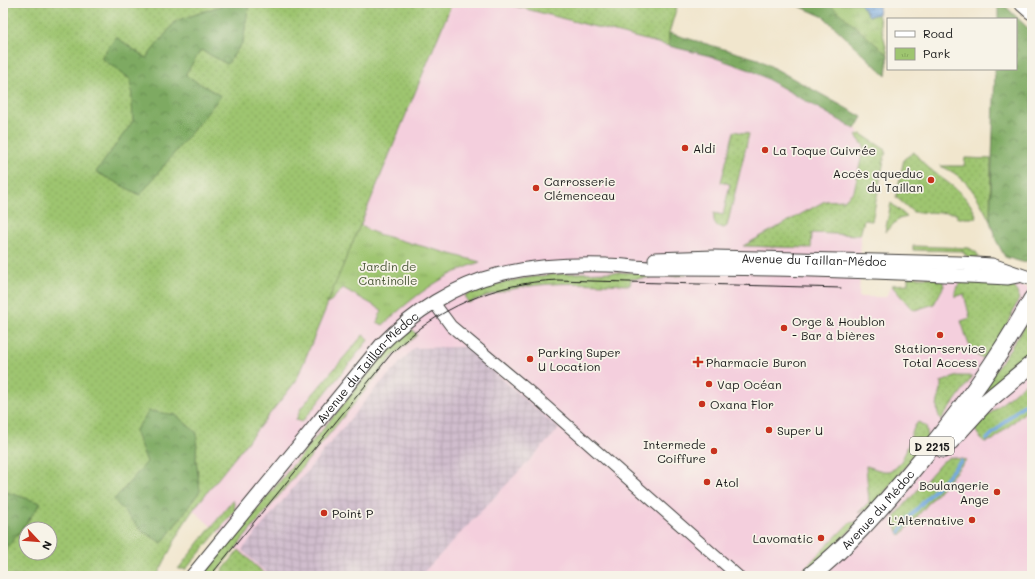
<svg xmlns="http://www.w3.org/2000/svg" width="1035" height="579" font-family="Mali,sans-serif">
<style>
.built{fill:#f4cfdd}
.industrial{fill:url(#industrial-grid)}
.grass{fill:url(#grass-dots);stroke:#5d7046;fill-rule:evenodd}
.forest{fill:url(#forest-crowns);stroke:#4d633f}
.wetland{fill:url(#wetland-marsh);stroke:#5d7046}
.park{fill:url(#park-tufts);stroke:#5d7046}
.water{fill:url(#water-rules);stroke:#48627f}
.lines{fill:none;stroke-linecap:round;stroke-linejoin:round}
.stream{stroke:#75a9e2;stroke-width:3.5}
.minor-casing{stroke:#3c3a37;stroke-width:13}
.tertiary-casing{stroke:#3c3a37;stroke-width:15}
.primary-casing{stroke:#3c3a37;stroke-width:19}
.minor{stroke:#fff;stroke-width:11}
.tertiary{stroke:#fff;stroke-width:13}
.primary{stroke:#fff;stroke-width:17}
.tram{stroke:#1c1c1c;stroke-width:1}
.poi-dot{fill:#c8321e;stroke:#f7f3e8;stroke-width:1.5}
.labels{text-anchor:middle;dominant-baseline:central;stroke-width:3.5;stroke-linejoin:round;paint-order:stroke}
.shield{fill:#f7f3e8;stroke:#5e5c59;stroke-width:1}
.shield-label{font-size:11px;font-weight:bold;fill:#1c1c1c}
.poi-label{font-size:12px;fill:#1c1c1c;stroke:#f7f3e8;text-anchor:start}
.street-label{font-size:12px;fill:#1c1c1c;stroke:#f7f3e8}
.park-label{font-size:12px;fill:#4a5739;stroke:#f7f3e8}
</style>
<defs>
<pattern id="industrial-grid" width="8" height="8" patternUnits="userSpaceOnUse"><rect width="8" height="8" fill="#d0bdcd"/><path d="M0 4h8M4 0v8" fill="none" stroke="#b2a2af"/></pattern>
<pattern id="grass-dots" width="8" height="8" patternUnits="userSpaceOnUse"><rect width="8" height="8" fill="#9ec570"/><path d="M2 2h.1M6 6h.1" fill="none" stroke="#88a960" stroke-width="1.8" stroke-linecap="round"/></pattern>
<pattern id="forest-crowns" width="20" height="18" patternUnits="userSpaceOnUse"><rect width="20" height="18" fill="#7eaa62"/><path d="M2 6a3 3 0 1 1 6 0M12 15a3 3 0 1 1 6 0" fill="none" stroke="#668a50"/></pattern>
<pattern id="wetland-marsh" width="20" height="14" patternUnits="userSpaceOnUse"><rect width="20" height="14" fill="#9ec570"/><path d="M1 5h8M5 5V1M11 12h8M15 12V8" fill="none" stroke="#88a960"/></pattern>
<pattern id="park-tufts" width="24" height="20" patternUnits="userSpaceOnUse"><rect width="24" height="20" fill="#9ec570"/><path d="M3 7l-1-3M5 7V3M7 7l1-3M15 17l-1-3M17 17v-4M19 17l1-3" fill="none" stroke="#88a960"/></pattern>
<pattern id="water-rules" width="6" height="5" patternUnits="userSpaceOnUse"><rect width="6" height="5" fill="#75a9e2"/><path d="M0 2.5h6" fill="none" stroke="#5f89b6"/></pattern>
</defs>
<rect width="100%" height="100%" fill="#f7f3e8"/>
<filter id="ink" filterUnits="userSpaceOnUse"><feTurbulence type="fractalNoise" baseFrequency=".025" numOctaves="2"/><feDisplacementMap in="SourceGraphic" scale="8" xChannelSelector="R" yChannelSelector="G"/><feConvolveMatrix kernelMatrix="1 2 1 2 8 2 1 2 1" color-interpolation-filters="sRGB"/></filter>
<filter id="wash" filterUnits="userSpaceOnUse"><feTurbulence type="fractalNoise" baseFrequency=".012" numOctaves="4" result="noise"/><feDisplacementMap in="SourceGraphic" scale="16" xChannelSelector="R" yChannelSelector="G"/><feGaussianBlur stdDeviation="0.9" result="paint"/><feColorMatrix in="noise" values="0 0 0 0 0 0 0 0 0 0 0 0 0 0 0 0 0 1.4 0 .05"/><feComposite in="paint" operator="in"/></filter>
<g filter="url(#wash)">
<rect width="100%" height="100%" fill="#f1e6cd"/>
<path class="built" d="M 452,3 L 503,3 L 710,56 L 753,71 L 859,131 L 856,136 L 864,146 L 854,191 L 861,238 L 859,297 L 886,297 L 891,285 L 908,284 L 908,277 L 1008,281 L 1032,289 L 1032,576 L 267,576 L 193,510 L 296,381 Z"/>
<path class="industrial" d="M 466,347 L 559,429 L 420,576 L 270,576 L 242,550 L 374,390 L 414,348 Z"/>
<g class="grass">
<path d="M 3,3 L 452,3 L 296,381 L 193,510 L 183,525 L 157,576 L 3,576 ZM 26,529 L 50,529 L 50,553 L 26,553 Z"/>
<path d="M 503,3 L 678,3 L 669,33 L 669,46 Z"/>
<path d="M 734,131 L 749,134 L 727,226 L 724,228 C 715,227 713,222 714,213 L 723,215 L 730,184 L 721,182 Z"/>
<path d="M 861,134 L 886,150 L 872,221 L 864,220 L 860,235 L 812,233 L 811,248 L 743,246 L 825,201 L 844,200 L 854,191 L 864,146 L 856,136 Z"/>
<path d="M 914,152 C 932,178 967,187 977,218 L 957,218 L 957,213 L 913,212 L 896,197 L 904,159 Z"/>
<path d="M 965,158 L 991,159 L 990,221 C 978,197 967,176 940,166 L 964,166 Z"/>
<path d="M 891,203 L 907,217 L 899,219 L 885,232 Z"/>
<path d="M 913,246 L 969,248 L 976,252 L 979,257 L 970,258 L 964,254 L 963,251 L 913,250 Z"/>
<path d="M 687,273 L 686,275 L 631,279 L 630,285 C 571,283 525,279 468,303 L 465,295 C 532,266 614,273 687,273 Z"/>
<path d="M 908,277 L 942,278 L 944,286 L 934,304 L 915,310 L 911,308 L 891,285 L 908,284 Z"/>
<path d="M 969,279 L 1008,281 L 1016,289 L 1019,299 L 1006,326 L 986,356 L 982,358 C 968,353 966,333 961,321 L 970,318 L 964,294 L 955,297 C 954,286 960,283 969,279 Z"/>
<path d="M 1032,315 L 1032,356 L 977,399 Z"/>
<path d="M 412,329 L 417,335 L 394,355 L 213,576 L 202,576 L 372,369 L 388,350 Z"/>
<path d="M 363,335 L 369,339 L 302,422 L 296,420 L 301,408 Z"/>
<path d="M 958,376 L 973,376 L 941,420 C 932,404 942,398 941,382 Z"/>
<path d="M 1032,378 L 1032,406 L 993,440 L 985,442 L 981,439 L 975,430 L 979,423 Z"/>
<path d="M 918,422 L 926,426 L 928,438 L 873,507 L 858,513 L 869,502 L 866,466 C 872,467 881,472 888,471 C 907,469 908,432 918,422 Z"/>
<path d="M 950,457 L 966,460 L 900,536 L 895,525 L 895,516 L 942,462 Z"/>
<path d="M 233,500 L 235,508 L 234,512 L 186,569 L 178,569 Z"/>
<path d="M 861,521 L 801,576 L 748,575 L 774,576 L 802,571 L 849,523 Z"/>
<path d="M 239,550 L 267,576 L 218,576 Z"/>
</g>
<g class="forest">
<path d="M 229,3 L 249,3 L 243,42 L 227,64 L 201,50 L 185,75 L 221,96 L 140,195 L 96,172 L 133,121 L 131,80 L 101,58 L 116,37 L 146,58 L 176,21 Z"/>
<path d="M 792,3 L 828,3 L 832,5 L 888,55 L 886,76 L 824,17 Z"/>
<path d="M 998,3 L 1002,3 L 1032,32 L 1032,260 L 1022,262 L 1005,257 L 996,240 L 990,221 L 995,69 L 1016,69 L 1016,19 L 998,19 Z"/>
<path d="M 669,33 L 758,59 L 862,117 L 855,129 L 753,71 L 710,56 L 669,46 Z"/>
<path d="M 149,411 L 176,415 L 197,433 L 196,459 L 200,491 L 162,543 L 142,531 L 114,500 L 147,462 L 135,431 Z"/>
<path d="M 3,491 L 41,503 L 3,554 Z"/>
</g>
<path class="wetland" d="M 828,3 L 860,3 L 869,16 L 878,14 L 888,55 Z"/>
<path class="park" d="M 360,225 L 370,231 L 381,235 L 480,262 C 440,276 414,296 383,325 L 377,322 L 382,310 L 343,288 L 326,306 Z"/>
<path class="water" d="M 860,3 L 880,3 L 878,14 L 869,16 Z"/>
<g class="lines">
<g class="stream">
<path d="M 987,439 L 1016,411 L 1032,399"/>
<path d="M 900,532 L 906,521 L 961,461"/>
</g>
</g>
</g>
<g filter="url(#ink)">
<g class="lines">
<defs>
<path id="minor" d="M 434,303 L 451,326 L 531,393 L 738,576"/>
<g id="tertiary">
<path id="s1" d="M 655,259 L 714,257 L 959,263 L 992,265 L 1032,279"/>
<path id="s2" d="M 192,576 L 381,345 C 413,312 455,285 500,274 C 534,266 572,264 607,265 C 622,265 637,268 652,268 C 771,267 889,272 1008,278 L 1018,276"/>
</g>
<g id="primary">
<path d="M 1023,3 L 1032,11"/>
<path d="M 943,449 L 985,403 L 1032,364"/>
<path id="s3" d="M 810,576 C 846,548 876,513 905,479 C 953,422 996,364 1032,299"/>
</g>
</defs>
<use href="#minor" class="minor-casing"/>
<use href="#tertiary" class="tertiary-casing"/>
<use href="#primary" class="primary-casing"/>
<use href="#minor" class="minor"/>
<use href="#tertiary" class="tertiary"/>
<use href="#primary" class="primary"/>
<path class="tram" d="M 210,576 L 392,353 C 436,308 495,283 557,280 L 841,288"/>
</g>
</g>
<g class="poi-dot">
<circle cx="685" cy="148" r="4"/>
<circle cx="765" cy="150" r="4"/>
<circle cx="931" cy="180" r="4"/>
<circle cx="536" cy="188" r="4"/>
<circle cx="784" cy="328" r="4"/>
<circle cx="940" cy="335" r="4"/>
<circle cx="530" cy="359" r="4"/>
<path d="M696 356h4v4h4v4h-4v4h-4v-4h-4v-4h4z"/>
<circle cx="709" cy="384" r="4"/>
<circle cx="702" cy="404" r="4"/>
<circle cx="769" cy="430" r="4"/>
<circle cx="714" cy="451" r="4"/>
<circle cx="707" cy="482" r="4"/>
<circle cx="997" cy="492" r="4"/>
<circle cx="324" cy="513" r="4"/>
<circle cx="972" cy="520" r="4"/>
<circle cx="821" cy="538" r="4"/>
</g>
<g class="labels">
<rect class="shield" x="910" y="437" width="44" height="18" rx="3"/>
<g class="shield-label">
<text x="932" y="446">D 2215</text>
</g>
<g class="poi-label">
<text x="693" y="148">Aldi</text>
<text x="773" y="150">La Toque Cuivrée</text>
<text x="923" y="173" text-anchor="end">Accès aqueduc<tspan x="923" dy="14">du Taillan</tspan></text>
<text x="544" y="181">Carrosserie<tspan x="544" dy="14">Clémenceau</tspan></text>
<text x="792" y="321">Orge &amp; Houblon<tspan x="792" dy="14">- Bar à bières</tspan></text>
<text x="940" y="348" text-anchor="middle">Station-service<tspan x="940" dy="14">Total Access</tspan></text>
<text x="538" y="352">Parking Super<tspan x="538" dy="14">U Location</tspan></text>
<text x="706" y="362">Pharmacie Buron</text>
<text x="717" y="384">Vap Océan</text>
<text x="710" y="404">Oxana Flor</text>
<text x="777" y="430">Super U</text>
<text x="706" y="444" text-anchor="end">Intermede<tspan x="706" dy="14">Coiffure</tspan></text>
<text x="715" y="482">Atol</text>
<text x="989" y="485" text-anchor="end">Boulangerie<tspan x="989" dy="14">Ange</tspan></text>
<text x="332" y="513">Point P</text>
<text x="964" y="520" text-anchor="end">L'Alternative</text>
<text x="813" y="538" text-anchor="end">Lavomatic</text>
</g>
<g class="street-label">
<text stroke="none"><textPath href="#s1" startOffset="159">Avenue du Taillan-Médoc</textPath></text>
<text stroke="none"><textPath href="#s2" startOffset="273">Avenue du Taillan-Médoc</textPath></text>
<text stroke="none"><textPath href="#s3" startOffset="95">Avenue du Médoc</textPath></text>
</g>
<g class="park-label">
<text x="388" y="266">Jardin de<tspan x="388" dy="14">Cantinolle</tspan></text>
</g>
</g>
<rect width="1035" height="579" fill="none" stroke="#f7f3e8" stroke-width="16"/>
<rect x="887" y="18" width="130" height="52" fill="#f7f3e8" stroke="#9f9d96"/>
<rect x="895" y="31" width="20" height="6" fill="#ffffff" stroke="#9f9d96"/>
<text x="923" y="38" font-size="12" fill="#1c1c1c">Road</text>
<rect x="895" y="48" width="20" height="12" fill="url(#park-tufts)" stroke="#9f9d96"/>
<text x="923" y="58" font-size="12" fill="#1c1c1c">Park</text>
<g transform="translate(38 541) rotate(116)"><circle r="19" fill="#f7f3e8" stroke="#9f9d96"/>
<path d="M0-3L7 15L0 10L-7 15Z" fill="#c8321e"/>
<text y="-6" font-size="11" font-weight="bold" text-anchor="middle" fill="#1c1c1c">N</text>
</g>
</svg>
